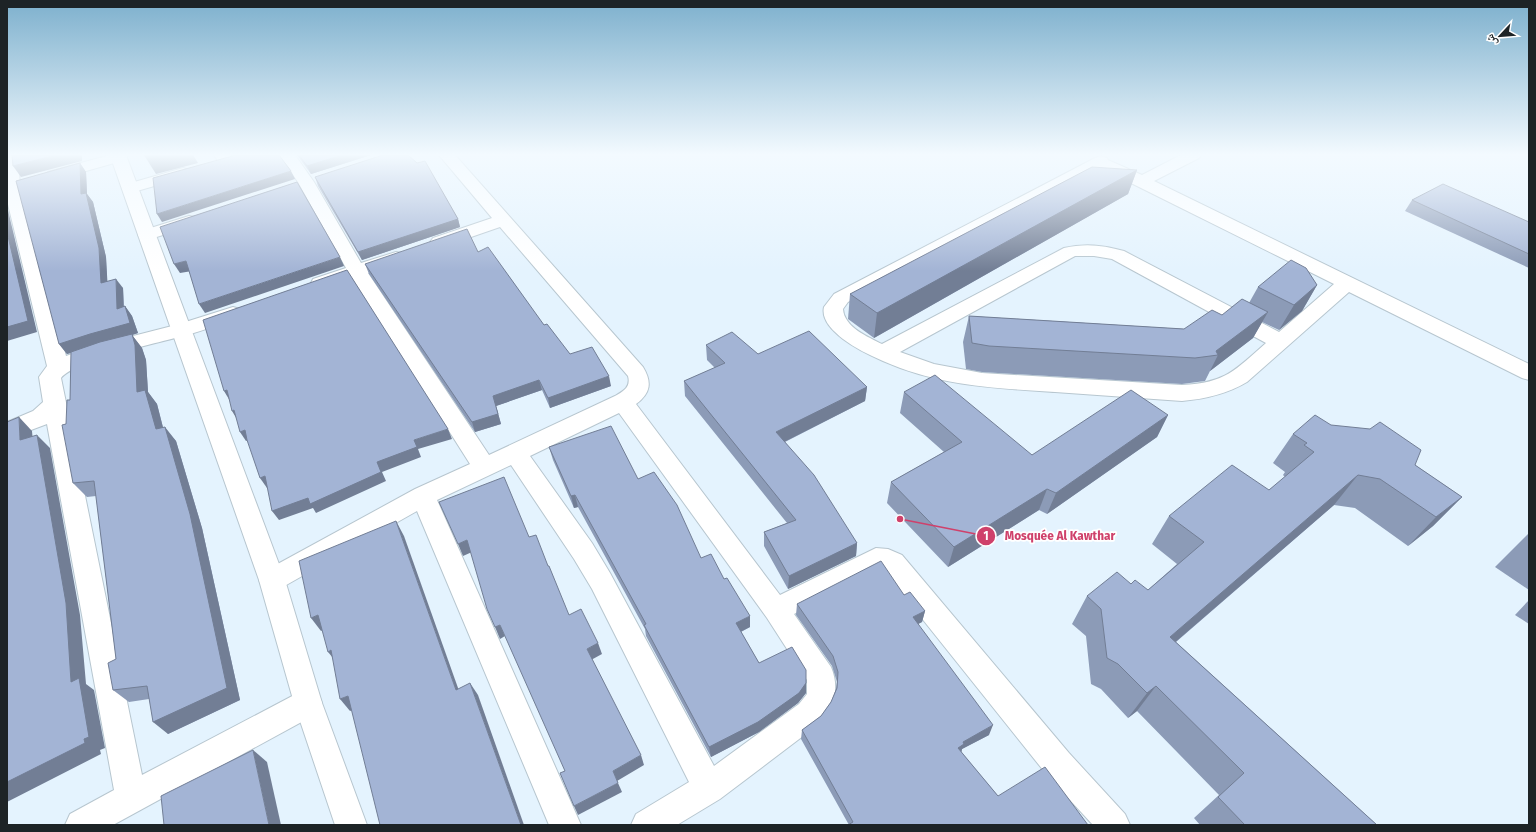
<svg xmlns="http://www.w3.org/2000/svg" width="1536" height="832" font-family="'Fira Sans Condensed','Noto Naskh Arabic',sans-serif">
<style>
.lines{fill:none;stroke-linecap:round;stroke-linejoin:round}
.street-casing{stroke:#b7c6cf;stroke-width:2}
.secondary-casing{stroke:#b7c6cf;stroke-width:2}
.street{fill:#fff;fill-rule:evenodd}
.secondary{fill:#fff;fill-rule:evenodd}
.wall{fill:#8c9bb7}
.shaded-wall{fill:#727e95}
.building{fill:#a3b4d5;stroke:#727e95}
.leader{fill:none;stroke:#cf416b;stroke-width:1.5}
.callout-dot{fill:#cf416b;stroke:#fff;stroke-width:1.5}
.mark-label{font-size:12px;text-anchor:middle;font-weight:bold;fill:#fff}
.callout-label{font-size:13px;text-anchor:middle;font-weight:bold;fill:#cf416b;stroke:#fff;stroke-width:3.5;stroke-linejoin:round;paint-order:stroke}
</style>
<rect width="100%" height="100%" fill="#e4f3fe"/>
<g class="lines">
<defs>
<g id="street">
<path d="M 7,155 L 18,155 L 20,187 L 66,356 L 98,345 L 176,325 L 233,307 L 240,309 L 243,313 L 240,317 C 222,323 205,330 187,335 C 162,342 75,360 61,378 L 142,775 L 298,693 L 308,689 L 318,693 L 322,703 L 318,713 L 113,825 L 65,825 L 70,814 L 114,790 L 47,424 L 7,439 L 7,422 L 33,411 L 43,402 L 39,377 L 47,366 L 7,200 Z"/>
<path d="M 110,155 L 125,155 L 127,157 L 125,160 L 54,180 L 48,178 L 46,175 L 48,172 Z"/>
<path d="M 214,155 L 230,155 L 234,161 L 232,164 L 226,166 L 220,164 Z"/>
<path d="M 279,155 L 295,155 L 314,182 L 361,263 L 396,252 L 402,253 L 405,257 L 402,261 L 368,273 L 489,455 L 615,396 C 624,391 631,387 628,376 L 500,227 L 445,246 L 439,247 L 433,246 L 430,242 L 433,238 L 492,218 L 439,155 L 455,155 L 643,367 C 652,382 651,393 636,404 L 780,595 L 876,548 L 888,549 L 902,555 L 1069,753 L 1125,814 L 1130,825 L 1093,825 L 1047,775 L 884,571 L 879,570 L 794,614 L 831,667 C 840,688 834,707 819,724 L 720,799 L 677,825 L 631,825 L 636,814 L 689,782 L 592,589 L 574,559 L 511,465 L 437,500 L 581,825 L 549,825 L 417,511 L 281,588 L 272,591 L 263,588 L 259,580 L 263,572 L 415,489 L 470,464 L 352,278 L 320,289 L 313,287 L 311,283 L 313,279 L 346,268 L 298,182 ZM 619,413 L 767,618 L 807,680 L 807,694 L 799,704 L 714,766 L 610,573 L 592,543 L 530,456 Z"/>
<path d="M 1181,155 L 1201,155 L 1199,158 L 1154,181 L 1529,364 L 1529,380 L 1522,378 L 1349,292 L 1247,382 C 1227,394 1205,399 1182,401 C 1140,398 1097,395 1055,392 C 994,388 939,386 883,361 C 869,355 855,348 843,339 C 833,331 821,320 824,307 L 834,294 L 1095,158 L 1101,156 L 1107,158 L 1108,160 L 1142,175 ZM 1101,167 L 1135,185 L 1334,284 L 1279,332 L 1124,251 C 1103,245 1085,243 1064,248 L 882,344 C 868,337 844,327 843,309 L 848,302 ZM 1075,256 L 1094,256 L 1112,259 L 1266,343 C 1235,370 1226,383 1182,385 L 982,373 L 934,364 L 900,352 Z"/>
<path d="M 183,168 L 189,170 L 191,173 L 189,176 L 130,193 L 124,191 L 122,188 L 124,185 Z"/>
<path d="M 189,216 L 195,217 L 198,221 L 195,225 L 147,240 L 141,239 L 138,235 L 141,231 Z"/>
</g>
<path id="secondary" d="M 110,155 L 126,155 L 285,580 L 322,703 L 367,825 L 335,825 L 294,703 L 259,580 Z"/>
</defs>
<use href="#street" class="street-casing"/>
<use href="#secondary" class="secondary-casing"/>
<use href="#street" class="street"/>
<use href="#secondary" class="secondary"/>
</g>
<g class="wall">
<path d="M 297,155 L 371,155 L 311,174 Z"/>
<path d="M 80,163 L 86,172 L 87,194 L 93,202 L 106,257 L 107,281 L 123,288 L 124,307 L 125,306 L 132,316 L 138,333 L 132,335 L 142,348 L 146,360 L 148,392 L 157,404 L 163,427 L 176,441 L 202,528 L 240,700 L 168,734 L 149,699 L 129,702 L 113,690 L 116,659 L 96,496 L 87,497 L 73,483 L 66,424 L 70,400 L 71,353 L 67,354 L 59,344 Z"/>
<path d="M 1137,170 L 1128,194 L 874,338 L 848,319 L 850,294 Z"/>
<path d="M 315,177 L 458,219 L 460,227 L 362,260 L 318,186 Z"/>
<path d="M 1412,200 L 1529,222 L 1529,268 L 1405,211 Z"/>
<path d="M 478,252 L 570,354 L 611,386 L 550,408 L 542,390 L 496,406 L 501,424 L 475,432 L 369,274 L 365,264 Z"/>
<path d="M 1317,285 L 1302,311 L 1279,330 L 1262,322 L 1253,338 L 1210,371 L 1205,381 L 1182,384 L 982,372 L 966,369 L 963,342 L 969,316 L 1184,329 L 1222,315 L 1249,303 L 1258,287 Z"/>
<path d="M 706,345 L 758,354 L 867,387 L 865,401 L 785,442 L 857,543 L 856,556 L 788,589 L 764,546 L 764,532 L 787,523 L 685,396 L 684,381 L 715,368 L 707,360 Z"/>
<path d="M 904,392 L 1032,455 L 1168,415 L 1157,437 L 1047,514 L 1039,510 L 948,567 L 887,503 L 891,482 L 944,452 L 900,413 Z"/>
<path d="M 1331,425 L 1415,465 L 1462,497 L 1433,526 L 1408,546 L 1355,508 L 1334,505 L 1176,642 L 1377,825 L 1200,825 L 1194,818 L 1219,795 L 1137,711 L 1128,718 L 1101,689 L 1091,684 L 1086,636 L 1072,624 L 1087,596 L 1131,584 L 1148,590 L 1177,564 L 1152,544 L 1169,516 L 1269,490 L 1285,477 L 1283,475 L 1285,472 L 1273,463 L 1293,434 Z"/>
<path d="M 549,447 L 638,479 L 701,558 L 724,579 L 750,627 L 741,632 L 759,663 L 806,683 L 806,693 L 798,703 L 759,732 L 711,757 L 646,636 L 645,629 L 578,507 L 574,508 L 553,460 Z"/>
<path d="M 1529,533 L 1529,590 L 1495,567 Z"/>
<path d="M 904,595 L 925,611 L 922,622 L 918,624 L 989,735 L 962,749 L 961,752 L 998,796 L 1088,825 L 849,825 L 801,739 L 802,730 L 821,716 L 831,702 L 836,689 L 837,682 L 832,666 L 796,615 L 797,604 Z"/>
<path d="M 1529,600 L 1529,624 L 1515,615 Z"/>
</g>
<g class="shaded-wall">
<path d="M 56,155 L 82,155 L 82,161 L 21,177 L 13,166 Z"/>
<path d="M 144,155 L 193,155 L 198,163 L 156,174 Z"/>
<path d="M 342,155 L 371,155 L 311,174 L 307,166 Z"/>
<path d="M 80,163 L 86,172 L 87,194 L 93,202 L 106,257 L 108,292 L 101,283 L 81,194 Z"/>
<path d="M 1137,170 L 1128,194 L 874,338 L 877,313 Z"/>
<path d="M 291,171 L 295,179 L 162,222 L 157,214 Z"/>
<path d="M 7,206 L 37,332 L 7,341 Z"/>
<path d="M 458,219 L 460,227 L 362,260 L 358,252 Z"/>
<path d="M 340,257 L 344,266 L 205,313 L 199,304 Z"/>
<path d="M 186,261 L 192,271 L 180,273 L 174,264 Z"/>
<path d="M 116,279 L 123,288 L 124,319 L 117,309 Z"/>
<path d="M 1317,285 L 1302,311 L 1279,330 L 1294,305 Z"/>
<path d="M 125,306 L 132,316 L 138,333 L 132,335 L 142,348 L 146,360 L 148,392 L 157,404 L 167,444 L 156,429 L 137,392 L 98,344 L 67,354 L 59,344 Z"/>
<path d="M 1268,312 L 1253,338 L 1210,371 L 1218,355 L 1216,351 Z"/>
<path d="M 609,376 L 611,386 L 550,408 L 548,398 Z"/>
<path d="M 539,380 L 542,390 L 496,406 L 501,424 L 475,432 L 472,422 L 493,396 Z"/>
<path d="M 867,387 L 865,401 L 776,446 L 776,432 Z"/>
<path d="M 227,390 L 230,401 L 224,391 Z"/>
<path d="M 234,410 L 238,421 L 232,411 Z"/>
<path d="M 1168,415 L 1157,437 L 1047,514 L 1056,493 Z"/>
<path d="M 19,417 L 32,431 L 34,454 L 20,440 Z"/>
<path d="M 165,427 L 176,441 L 202,528 L 240,700 L 168,734 L 153,722 Z"/>
<path d="M 448,429 L 452,439 L 418,449 L 421,457 L 382,472 L 386,481 L 316,513 L 313,508 L 279,520 L 272,511 L 377,462 L 414,440 Z"/>
<path d="M 245,430 L 252,439 L 246,441 L 240,432 Z"/>
<path d="M 37,435 L 50,448 L 80,615 L 86,684 L 94,690 L 105,748 L 100,750 L 101,754 L 7,802 L 7,782 L 71,682 Z"/>
<path d="M 1358,475 L 1334,505 L 1151,663 L 1170,637 Z"/>
<path d="M 265,476 L 271,486 L 267,488 L 260,478 Z"/>
<path d="M 1047,489 L 1039,510 L 948,567 L 954,547 Z"/>
<path d="M 575,495 L 578,507 L 574,508 L 571,496 Z"/>
<path d="M 1462,497 L 1433,526 L 1408,546 L 1436,517 Z"/>
<path d="M 396,521 L 404,536 L 463,702 L 456,690 Z"/>
<path d="M 467,540 L 472,552 L 463,556 L 458,544 Z"/>
<path d="M 857,543 L 856,556 L 788,589 L 789,576 Z"/>
<path d="M 925,611 L 922,622 L 910,628 L 913,617 Z"/>
<path d="M 318,615 L 328,628 L 321,631 L 311,618 Z"/>
<path d="M 750,616 L 750,627 L 736,634 L 736,623 Z"/>
<path d="M 500,625 L 505,636 L 500,639 L 495,627 Z"/>
<path d="M 598,643 L 602,654 L 591,660 L 587,649 Z"/>
<path d="M 331,650 L 338,664 L 328,652 Z"/>
<path d="M 470,683 L 478,695 L 524,825 L 521,825 Z"/>
<path d="M 806,683 L 806,693 L 798,703 L 759,732 L 711,757 L 709,747 Z"/>
<path d="M 1156,686 L 1137,711 L 1128,718 L 1147,693 Z"/>
<path d="M 348,696 L 359,708 L 350,711 L 340,699 Z"/>
<path d="M 993,725 L 989,735 L 962,749 L 961,754 L 958,748 L 963,742 Z"/>
<path d="M 253,750 L 267,762 L 281,825 L 269,825 Z"/>
<path d="M 641,755 L 644,765 L 617,781 L 613,771 Z"/>
<path d="M 618,783 L 622,792 L 578,815 L 574,806 Z"/>
</g>
<g class="building">
<path d="M 12,155 L 56,155 L 13,166 Z"/>
<path d="M 236,155 L 279,155 L 291,171 L 157,214 L 153,178 Z"/>
<path d="M 299,155 L 342,155 L 307,166 Z"/>
<path d="M 383,155 L 408,155 L 417,163 L 425,161 L 458,219 L 358,252 L 315,177 Z"/>
<path d="M 80,163 L 81,194 L 86,193 L 99,248 L 101,283 L 116,279 L 117,309 L 125,306 L 130,323 L 90,334 L 59,344 L 16,181 Z"/>
<path d="M 1092,167 L 1137,170 L 877,313 L 850,294 Z"/>
<path d="M 297,182 L 340,257 L 199,304 L 186,261 L 174,264 L 160,227 Z"/>
<path d="M 1443,184 L 1529,222 L 1529,254 L 1412,200 Z"/>
<path d="M 467,229 L 478,252 L 488,247 L 544,325 L 547,324 L 570,354 L 592,347 L 609,376 L 548,398 L 539,380 L 493,396 L 498,414 L 472,422 L 365,264 Z"/>
<path d="M 7,232 L 28,321 L 7,327 Z"/>
<path d="M 1291,260 L 1306,268 L 1317,285 L 1294,305 L 1258,287 Z"/>
<path d="M 347,270 L 448,429 L 414,440 L 417,447 L 377,462 L 381,472 L 310,504 L 308,498 L 272,511 L 265,476 L 260,478 L 247,440 L 245,430 L 240,432 L 234,410 L 232,411 L 227,390 L 224,391 L 203,320 Z"/>
<path d="M 1242,299 L 1268,312 L 1216,351 L 1218,355 L 1195,358 L 989,346 L 972,343 L 969,316 L 1184,329 L 1212,310 L 1222,315 Z"/>
<path d="M 809,331 L 867,387 L 776,432 L 814,475 L 857,543 L 789,576 L 764,532 L 796,520 L 684,381 L 725,363 L 706,345 L 732,332 L 758,354 Z"/>
<path d="M 132,334 L 135,345 L 137,392 L 145,390 L 156,429 L 165,427 L 190,514 L 227,688 L 153,722 L 147,686 L 113,690 L 108,663 L 116,659 L 94,481 L 73,483 L 62,425 L 66,424 L 67,400 L 70,400 L 71,352 L 100,342 Z"/>
<path d="M 935,375 L 1032,455 L 1131,390 L 1168,415 L 1056,493 L 1047,489 L 954,547 L 891,482 L 962,442 L 904,392 Z"/>
<path d="M 1315,415 L 1331,425 L 1370,429 L 1380,422 L 1421,450 L 1415,465 L 1462,497 L 1436,517 L 1380,479 L 1358,475 L 1170,637 L 1377,825 L 1245,825 L 1218,797 L 1244,773 L 1156,686 L 1147,693 L 1118,664 L 1107,658 L 1101,609 L 1087,596 L 1117,572 L 1131,584 L 1135,580 L 1148,590 L 1204,542 L 1169,516 L 1232,465 L 1269,490 L 1314,452 L 1304,445 L 1307,443 L 1293,434 Z"/>
<path d="M 19,417 L 20,440 L 37,435 L 66,603 L 71,682 L 79,678 L 89,737 L 84,739 L 85,743 L 7,782 L 7,422 Z"/>
<path d="M 611,426 L 638,479 L 654,472 L 677,505 L 701,558 L 711,554 L 724,579 L 727,578 L 750,616 L 736,623 L 759,663 L 792,647 L 806,670 L 806,683 L 799,693 L 758,722 L 709,747 L 644,625 L 646,624 L 575,495 L 571,496 L 549,447 Z"/>
<path d="M 504,477 L 529,537 L 536,535 L 548,566 L 549,566 L 569,615 L 581,609 L 598,643 L 587,649 L 641,755 L 613,771 L 618,783 L 574,806 L 560,773 L 565,771 L 500,625 L 495,627 L 487,609 L 467,540 L 458,544 L 439,502 Z"/>
<path d="M 396,521 L 456,690 L 470,683 L 521,825 L 380,825 L 348,696 L 340,699 L 331,650 L 328,652 L 318,615 L 311,618 L 299,561 Z"/>
<path d="M 881,561 L 904,595 L 910,592 L 925,611 L 913,617 L 993,725 L 963,742 L 964,744 L 958,748 L 998,796 L 1045,767 L 1088,825 L 848,825 L 853,822 L 802,730 L 821,716 L 831,702 L 837,688 L 838,672 L 833,656 L 797,604 Z"/>
<path d="M 253,750 L 269,825 L 164,825 L 161,796 Z"/>
</g>
<linearGradient id="sky" x2="0" y2="1"><stop stop-color="#7db0cd"/><stop offset="0.57" stop-color="#f3faff"/><stop offset="1" stop-color="#f3faff" stop-opacity="0"/></linearGradient>
<rect width="1536" height="271" fill="url(#sky)"/>
<path class="leader" d="M900 519L986 536"/>
<g class="callout-dot">
<circle cx="900" cy="519" r="4"/>
<circle cx="986" cy="536" r="10"/>
</g>
<g class="mark-label">
<text x="986" y="540">1</text>
</g>
<g class="callout-label">
<text x="1060" y="540">Mosquée Al Kawthar</text>
</g>
<rect width="1536" height="832" fill="none" stroke="#1d2326" stroke-width="16"/>
<g transform="translate(1500 36) rotate(244)" stroke="#ffffff" stroke-width="3" paint-order="stroke">
<path d="M0-3L7 15L0 10L-7 15Z" fill="#1d2326"/>
<text y="-6" font-size="11" font-weight="bold" text-anchor="middle" fill="#1d2326">ش</text>
</g>
</svg>
